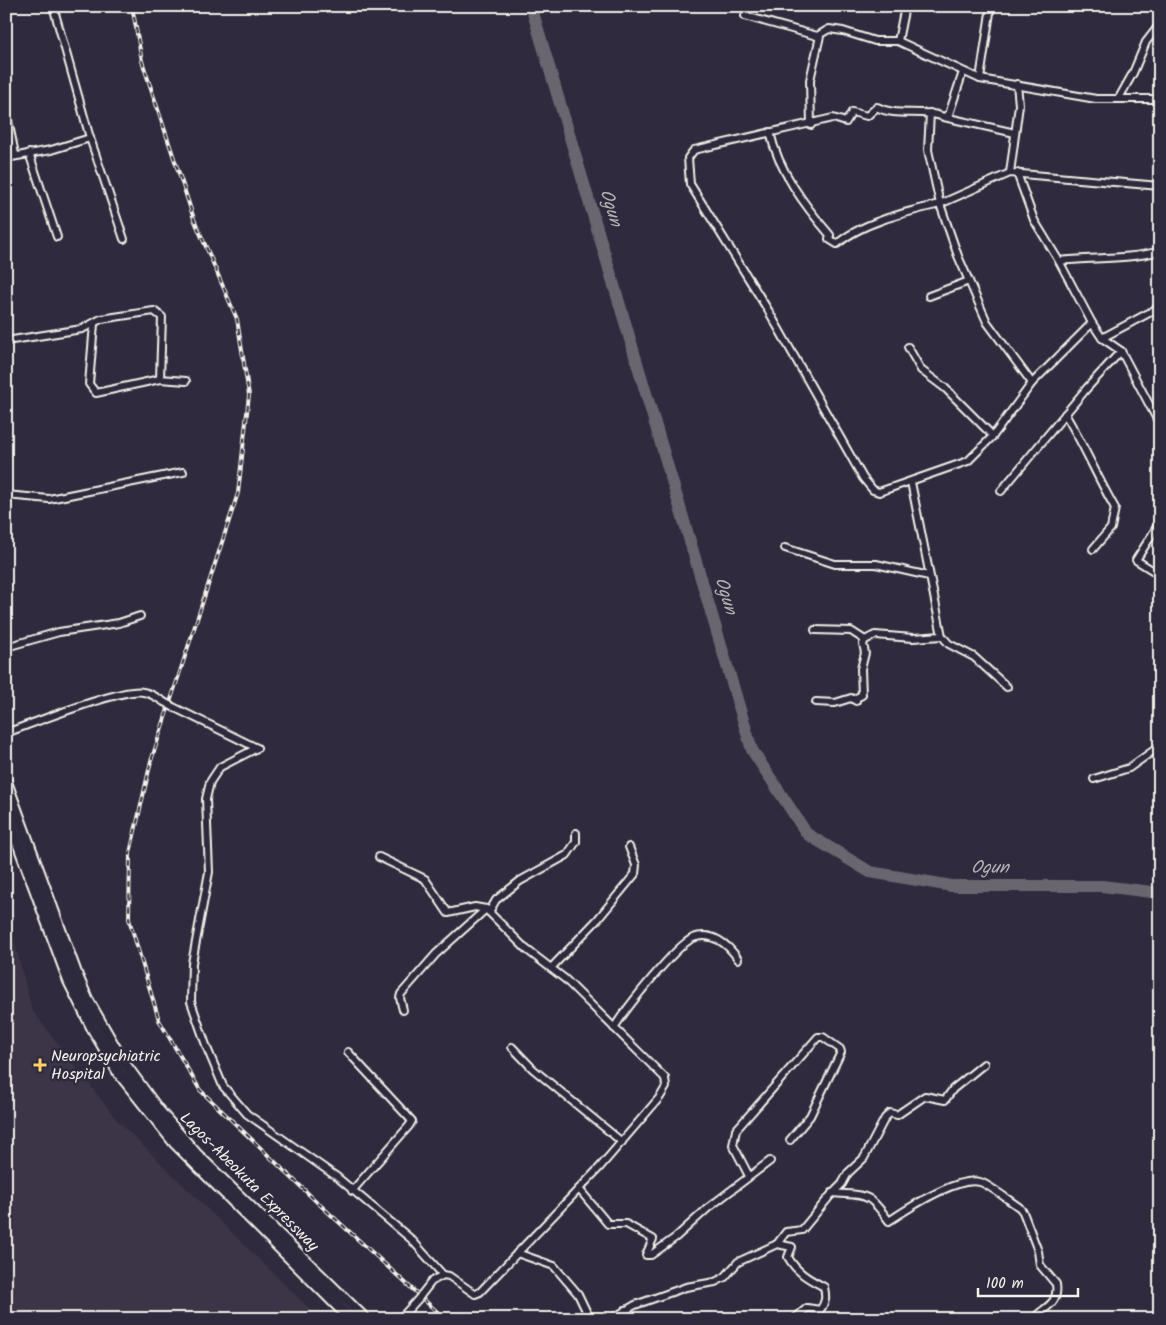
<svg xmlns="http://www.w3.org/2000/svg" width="1166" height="1325" font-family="Kalam,sans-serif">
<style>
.built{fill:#3b3647}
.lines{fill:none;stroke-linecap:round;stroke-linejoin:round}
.river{stroke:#6a6670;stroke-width:12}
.minor-casing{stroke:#f4f1e8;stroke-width:10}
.trunk-casing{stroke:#f4f1e8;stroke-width:14}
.minor{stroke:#2f2a3d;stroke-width:6}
.trunk{stroke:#2f2a3d;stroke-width:10}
.rail-casing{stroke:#f4f1e8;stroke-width:4}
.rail{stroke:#2f2a3d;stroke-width:2;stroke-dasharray:5.5;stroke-linecap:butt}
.minor-bridge-casing{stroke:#f4f1e8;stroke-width:10;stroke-linecap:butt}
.minor-bridge{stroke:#2f2a3d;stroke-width:6}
.poi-dot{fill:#ffd166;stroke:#2f2a3d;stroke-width:2}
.labels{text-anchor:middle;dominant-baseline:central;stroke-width:5;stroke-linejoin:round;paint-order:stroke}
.poi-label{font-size:16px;fill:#f4f1e8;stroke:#2f2a3d;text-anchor:start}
.street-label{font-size:16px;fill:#f4f1e8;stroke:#2f2a3d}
.water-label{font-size:18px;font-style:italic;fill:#b6b2b2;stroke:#2f2a3d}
</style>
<rect width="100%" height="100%" fill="#2f2a3d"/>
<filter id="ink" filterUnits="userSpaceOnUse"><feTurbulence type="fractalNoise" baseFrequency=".02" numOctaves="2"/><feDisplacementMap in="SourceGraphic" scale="10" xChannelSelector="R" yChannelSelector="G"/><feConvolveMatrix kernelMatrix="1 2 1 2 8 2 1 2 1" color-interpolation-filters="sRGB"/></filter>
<g filter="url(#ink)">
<path class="built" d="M 6,909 L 32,1010 L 117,1120 L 320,1319 L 6,1319 Z"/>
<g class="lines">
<path class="river" d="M 531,6 L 752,750 L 807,834 L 870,872 L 952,886 L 1102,886 L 1160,893"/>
<defs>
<g id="minor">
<path d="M 53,6 L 90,138 L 124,239"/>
<path d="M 745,16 L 817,36 L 829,29 L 843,31 L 875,41 L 898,41 L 980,79 L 1096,99 L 1160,99"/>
<path d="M 898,41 L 905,6"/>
<path d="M 963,72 L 949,114 L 944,117 C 921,108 897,118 877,107 L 867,116 L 852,112 L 846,122 L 833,118 L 694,150 L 688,158 L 690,184 L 768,310 L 863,478 L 873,490 L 879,492 L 968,461 L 993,436 L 1032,383 L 1092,323"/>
<path d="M 980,79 L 991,6"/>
<path d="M 1119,98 L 1133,73 L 1146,42 L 1160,24"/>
<path d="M 6,110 L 15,154"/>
<path d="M 930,113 L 928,150 L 940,204 L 1010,173 L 1160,186"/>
<path d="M 944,117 L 1015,133"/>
<path d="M 811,125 L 810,80 L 820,36 L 817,36"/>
<path d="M 770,132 C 778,170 805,206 830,235 L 829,239 L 837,244 C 862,222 907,212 940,204 L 958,256 L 987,322 L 1032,383"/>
<path d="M 29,153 L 57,237"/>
<path d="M 6,158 L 51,150 L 90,138"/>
<path d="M 1010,173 L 1019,105 L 1017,84"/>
<path d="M 1017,173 L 1034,220 L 1059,261 L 1092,323 L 1102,338 L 1121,351 L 1160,425"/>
<path d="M 1059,261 C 1093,257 1127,260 1160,251"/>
<path d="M 929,296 L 969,281"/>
<path d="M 94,324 L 89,384 L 96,393 L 160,379 L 186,381"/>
<path d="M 1102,338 L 1160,307"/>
<path d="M 6,341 L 82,329 L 101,319 L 154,311 L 162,317 L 160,379"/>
<path d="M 908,347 L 921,370 L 945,388 L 993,436"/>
<path d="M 1065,414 C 1084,445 1097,477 1115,508 L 1111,528 L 1093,549"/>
<path d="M 911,482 L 942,636"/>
<path d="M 1001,491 L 1087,388 L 1121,351"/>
<path d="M 6,495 L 49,499 L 183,472"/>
<path d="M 1160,522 L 1136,560 L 1160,575"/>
<path d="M 785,548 L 835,564 L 876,564 L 929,576"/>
<path d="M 815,630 L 851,631 L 865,640 L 875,635 L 913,638 L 942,636 L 949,644 L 974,657 L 1007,687"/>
<path d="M 6,647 L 59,632 L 119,623 L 140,616"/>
<path d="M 816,702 L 835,703 L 851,698 L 856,701 L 856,698 L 862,695 L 861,669 L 865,653 L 863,644 L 865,640"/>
<path d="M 173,707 L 257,748"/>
<path d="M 6,733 C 31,724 123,687 143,692 C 151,693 158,698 164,702"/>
<path d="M 257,748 L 220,767 L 210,782 L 206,799 L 209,872 L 192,963 L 191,1002 L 207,1048 L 223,1086 L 247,1114 L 337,1177 L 411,1239 L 443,1275"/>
<path d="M 1094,779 L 1129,768 L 1160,746"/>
<path d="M 379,857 L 425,879 L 448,913 L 475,907 L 486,909 L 526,949 L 565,979 L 665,1078 L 666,1087 L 660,1097 L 600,1167 L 480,1292 L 475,1294 L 449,1276 L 443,1275 L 432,1281 L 421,1295"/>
<path d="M 489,912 L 496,900 L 520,881 L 567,855 L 576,842 L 576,833"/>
<path d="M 551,968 L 598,919 L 635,874 L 636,865 L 629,847"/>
<path d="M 403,1010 L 400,998 L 401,994 L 436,954 L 486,909"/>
<path d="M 614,1028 C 625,1010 675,946 693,938 C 712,931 728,944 738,959"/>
<path d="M 512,1047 L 533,1069 L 622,1142"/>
<path d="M 348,1052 L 412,1121 L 409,1126 L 352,1191"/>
<path d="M 749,1176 L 733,1145 L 736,1130 L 818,1037 L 823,1037 L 840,1049 L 841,1052 L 810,1116 L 790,1140"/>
<path d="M 579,1189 L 608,1224 L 626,1224 L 653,1239 L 646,1255 L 651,1255 L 676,1237 L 708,1208 L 770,1161"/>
<path d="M 832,1193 C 867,1196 867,1191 889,1221 C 907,1209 958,1176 980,1182 C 988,1184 1011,1202 1019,1207 L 1023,1212 L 1038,1251 L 1040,1265 L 1056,1284 C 1059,1305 1045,1306 1033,1319"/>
<path d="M 777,1244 L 792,1247 L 788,1257 C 797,1273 809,1279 824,1287 C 826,1297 826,1302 820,1310 L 807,1308 L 794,1319"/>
<path d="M 517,1253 L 554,1266 L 578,1294 L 590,1319"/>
<path d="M 625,1310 L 632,1319"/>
<path d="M 400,1319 L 419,1298"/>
<path d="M 611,1319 L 635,1305 L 686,1287 L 715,1282 L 725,1277 L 738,1262 L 777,1244 L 786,1232 L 802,1230 L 830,1196 L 842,1184 L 848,1173 L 864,1158 L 885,1118 L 890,1113 L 897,1115 L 925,1096 L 945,1100 L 953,1089 L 984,1064"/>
</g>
<g id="trunk">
<path d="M 6,782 L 77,976 L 87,999 L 123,1062 L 158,1110 L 196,1154 L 365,1319"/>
<path d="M 6,810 L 69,981 L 93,1029 L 119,1073 L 174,1142 L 351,1319"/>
</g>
</defs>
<use href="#minor" class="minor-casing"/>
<use href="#trunk" class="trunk-casing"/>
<use href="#minor" class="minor"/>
<use href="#trunk" class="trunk"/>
<defs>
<path id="rail" d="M 132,6 L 142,61 L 194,219 L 237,319 L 249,395 L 238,493 L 151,761 L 130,853 L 129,919 L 159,1020 L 200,1090 L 318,1203 L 445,1319"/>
</defs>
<use href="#rail" class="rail-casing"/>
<use href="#rail" class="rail"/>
<defs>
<g id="minor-bridge">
<path d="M 164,702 L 173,707"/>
<path d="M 419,1298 L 421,1295"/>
</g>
</defs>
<use href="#minor-bridge" class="minor-bridge-casing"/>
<use href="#minor-bridge" class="minor-bridge"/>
</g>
</g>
<path class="poi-dot" d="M37.5 1057.5h5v5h5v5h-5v5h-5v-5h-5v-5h5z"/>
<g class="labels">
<g class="poi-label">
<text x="51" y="1056">Neuropsychiatric<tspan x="51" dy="18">Hospital</tspan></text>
</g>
<g class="street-label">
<text transform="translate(249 1182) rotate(45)">Lagos-Abeokuta Expressway</text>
</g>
<g class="water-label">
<text transform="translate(610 208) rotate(73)">Ogun</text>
<text transform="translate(725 596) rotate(73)">Ogun</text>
<text x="990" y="868">Ogun</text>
</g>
</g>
<rect width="1166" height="1325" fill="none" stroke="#2f2a3d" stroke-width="25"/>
<rect x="12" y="12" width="1141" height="1300" fill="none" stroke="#f4f1e8" stroke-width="2" filter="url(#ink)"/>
<path d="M978 1288v8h100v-8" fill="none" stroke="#f4f1e8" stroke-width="2.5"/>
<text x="986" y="1288" font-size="15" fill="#f4f1e8" stroke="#2f2a3d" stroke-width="4" paint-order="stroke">100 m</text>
</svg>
